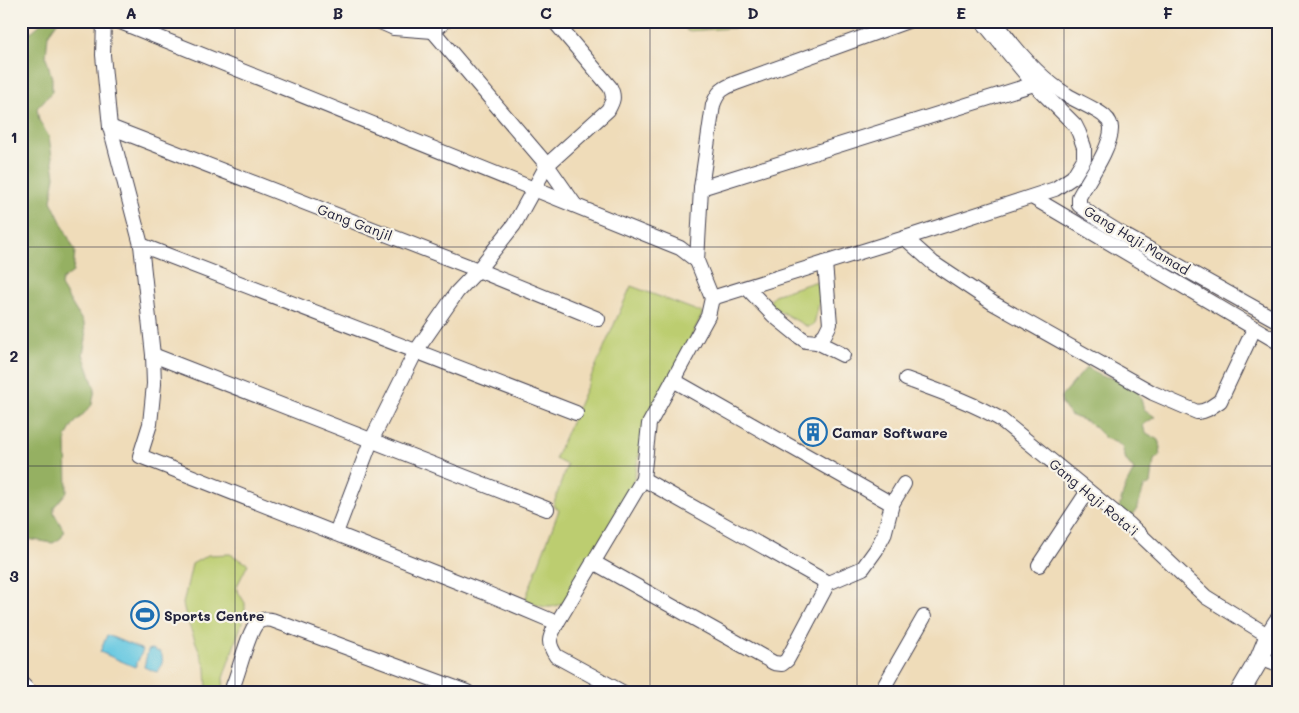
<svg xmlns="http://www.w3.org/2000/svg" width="1299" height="713" font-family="Mali,sans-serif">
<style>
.green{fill:#bccd6f;stroke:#6f7855}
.forest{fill:#95b062;stroke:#5c694e}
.water{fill:#63c7e1;stroke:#42748e}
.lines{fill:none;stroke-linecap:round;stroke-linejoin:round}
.street-casing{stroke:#413e4e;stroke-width:16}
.secondary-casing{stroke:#413e4e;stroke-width:21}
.street{stroke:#fff;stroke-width:14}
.secondary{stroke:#fff;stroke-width:19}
.grid{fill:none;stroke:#22223b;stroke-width:1;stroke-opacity:0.55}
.labels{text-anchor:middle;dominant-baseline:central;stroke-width:4.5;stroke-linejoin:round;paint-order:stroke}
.street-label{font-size:14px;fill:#22223b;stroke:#f7f3e8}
.poi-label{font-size:14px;font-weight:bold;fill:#22223b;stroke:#f7f3e8;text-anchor:start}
.neatline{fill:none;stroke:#22223b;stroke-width:2}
.grid-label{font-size:16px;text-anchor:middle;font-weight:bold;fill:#22223b}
</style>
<rect width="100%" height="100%" fill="#f7f3e8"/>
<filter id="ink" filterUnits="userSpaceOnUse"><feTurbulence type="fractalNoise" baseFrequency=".02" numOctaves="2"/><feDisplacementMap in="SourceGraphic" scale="10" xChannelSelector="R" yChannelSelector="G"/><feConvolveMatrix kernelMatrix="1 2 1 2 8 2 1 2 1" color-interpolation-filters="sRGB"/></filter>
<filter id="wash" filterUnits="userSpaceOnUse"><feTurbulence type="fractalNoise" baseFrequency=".0096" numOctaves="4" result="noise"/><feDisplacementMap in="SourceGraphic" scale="20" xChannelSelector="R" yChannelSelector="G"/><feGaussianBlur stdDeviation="1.12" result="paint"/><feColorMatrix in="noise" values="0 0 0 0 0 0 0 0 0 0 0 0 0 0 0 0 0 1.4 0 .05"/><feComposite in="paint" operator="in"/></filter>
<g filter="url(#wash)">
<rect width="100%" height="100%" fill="#efdcb9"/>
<g class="green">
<path d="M 682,21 L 765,21 L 765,26 L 687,31 Z"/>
<path d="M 814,282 L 821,283 L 823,286 L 814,324 L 808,327 L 774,308 L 769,303 L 774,295 Z"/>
<path d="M 631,286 L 703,313 L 644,432 L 632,488 L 566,601 C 550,611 541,607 525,600 L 559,510 L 553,506 L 567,465 L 555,459 Z"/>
<path d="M 230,554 L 248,564 L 236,588 L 245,603 L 245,614 L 223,678 L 224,692 L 207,692 L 206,668 L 187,620 L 183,604 L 192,564 L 208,555 Z"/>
</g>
<g class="forest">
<path d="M 44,21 L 58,21 L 48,35 L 46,57 L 52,78 L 52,92 L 37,108 L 39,120 L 49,137 L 55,176 L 51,201 L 75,251 L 73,272 L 62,280 L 61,286 L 84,324 L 86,339 L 83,354 L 95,389 L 92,405 L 72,426 L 66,437 L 67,492 L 54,507 L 54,513 L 64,531 L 61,538 L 53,543 L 21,538 L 21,30 L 31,32 Z"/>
<path d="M 1087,367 L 1100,376 L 1124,379 L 1137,387 L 1144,409 L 1155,417 L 1143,425 L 1145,432 L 1158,440 L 1161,447 L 1160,455 L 1154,460 L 1151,484 L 1144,487 L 1137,509 L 1127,521 L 1116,518 L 1125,487 L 1134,470 L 1126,460 L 1122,447 L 1117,443 L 1105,438 L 1090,423 L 1070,415 L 1062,404 L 1061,397 Z"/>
</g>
<g class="water">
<path d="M 107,635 L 143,650 L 135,667 L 100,652 Z"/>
<path d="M 152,649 L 161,653 C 164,661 162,665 157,672 L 144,667 L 148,650 Z"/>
</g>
</g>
<g filter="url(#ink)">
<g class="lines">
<defs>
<g id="street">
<path d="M 104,21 L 103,55 L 110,127 L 141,245 L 153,355 L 154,384 L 150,424 L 140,456 L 486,593 L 557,623"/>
<path d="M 118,21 L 680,248 L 697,261"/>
<path d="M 378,21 L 394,28 L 401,23"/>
<path d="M 995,21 C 1015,49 1038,77 1067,95 C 1076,101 1101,111 1106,118 C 1109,120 1111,125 1111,128 C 1112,146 1088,180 1079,197 L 1079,205 L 1096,218 L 1122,234 L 1278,321"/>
<path d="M 394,28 L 433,31 L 445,21"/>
<path d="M 433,31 L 547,165 L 575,205"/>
<path d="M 110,127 L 478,270 L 598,319"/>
<path d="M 701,188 L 1034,84"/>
<path d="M 1032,197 L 1278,342"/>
<path d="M 905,238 L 933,263 L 993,303 L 1153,393 L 1197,412 L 1203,411 L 1208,409 L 1220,401 L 1254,329"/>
<path d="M 141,245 L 576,413"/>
<path d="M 747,288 L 773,315 L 800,337 L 806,341 L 817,342 L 825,334 L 830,324 L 825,263"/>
<path d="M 712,298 L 905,238 L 1055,189 L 1073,177 L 1084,159 L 1084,147 L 1079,133 L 1075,125 L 1034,84 L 982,21"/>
<path d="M 817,342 L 843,355"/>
<path d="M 153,355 L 547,509"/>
<path d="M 906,379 C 938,391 971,402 1000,419 L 1130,525 L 1206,597 L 1269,636"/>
<path d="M 673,380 L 892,504"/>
<path d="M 643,479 L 828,583"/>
<path d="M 336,533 L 371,441 L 416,351 L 457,292 L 478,270 L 514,225 L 547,165 L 608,110 C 613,101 615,97 610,87 L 554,21"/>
<path d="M 593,562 L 774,663 L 782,664 L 787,660 L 792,651 L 828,583 L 863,568 L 876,550 L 884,535 L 892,504 L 904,484"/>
<path d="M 1039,565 L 1088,491"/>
<path d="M 1260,658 L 1278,665"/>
<path d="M 21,683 L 30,692"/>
<path d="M 234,692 L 233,686 C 239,672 248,632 257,623 C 261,619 267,619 272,620 L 467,692"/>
<path d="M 622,692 L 556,656 C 546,641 550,637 557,623 L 643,479 L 649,424 L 708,316 L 712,298 L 697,261 L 701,188 L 713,105 C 718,91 723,88 736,83 L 908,21"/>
<path d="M 881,692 L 924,617"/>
</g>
<path id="secondary" d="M 1240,692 L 1260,658 L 1269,636 L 1278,622"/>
</defs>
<use href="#street" class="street-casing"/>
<use href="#secondary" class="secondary-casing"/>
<use href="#street" class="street"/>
<use href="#secondary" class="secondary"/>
</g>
</g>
<path class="grid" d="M 235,21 L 235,692M 442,21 L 442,692M 650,21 L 650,692M 857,21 L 857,692M 1064,21 L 1064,692M 21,247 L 1278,247M 21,466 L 1278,466"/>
<defs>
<symbol id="building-ring" viewBox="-11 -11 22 22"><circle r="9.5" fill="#f7f3e8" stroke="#1f6fb2" stroke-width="1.5"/><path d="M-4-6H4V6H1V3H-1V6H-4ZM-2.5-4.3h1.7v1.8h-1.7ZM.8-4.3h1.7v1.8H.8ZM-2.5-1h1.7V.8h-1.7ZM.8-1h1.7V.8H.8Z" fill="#1f6fb2"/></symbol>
<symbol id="stadium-ring" viewBox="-11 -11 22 22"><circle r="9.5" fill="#f7f3e8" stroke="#1f6fb2" stroke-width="1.5"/><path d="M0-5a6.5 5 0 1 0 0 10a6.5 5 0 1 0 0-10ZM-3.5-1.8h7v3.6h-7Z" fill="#1f6fb2"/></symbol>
</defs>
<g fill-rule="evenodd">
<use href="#building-ring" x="797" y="416" width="32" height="32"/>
<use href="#stadium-ring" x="129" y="599" width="32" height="32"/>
</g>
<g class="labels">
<g class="street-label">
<text transform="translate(355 222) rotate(21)">Gang Ganjil</text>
<text transform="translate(1137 240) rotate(31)">Gang Haji Mamad</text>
<text transform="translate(1094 497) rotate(40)">Gang Haji Rota'i</text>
</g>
<g class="poi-label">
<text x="832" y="432">Camar Software</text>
<text x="164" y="615">Sports Centre</text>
</g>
</g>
<rect width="1299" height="713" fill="none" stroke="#f7f3e8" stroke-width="55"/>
<rect x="28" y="28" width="1244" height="658" class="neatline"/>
<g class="grid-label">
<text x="131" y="19">A</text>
<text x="338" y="19">B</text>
<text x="546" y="19">C</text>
<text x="753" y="19">D</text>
<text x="961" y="19">E</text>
<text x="1168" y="19">F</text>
<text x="14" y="143">1</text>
<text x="14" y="362">2</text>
<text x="14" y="582">3</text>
</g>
</svg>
